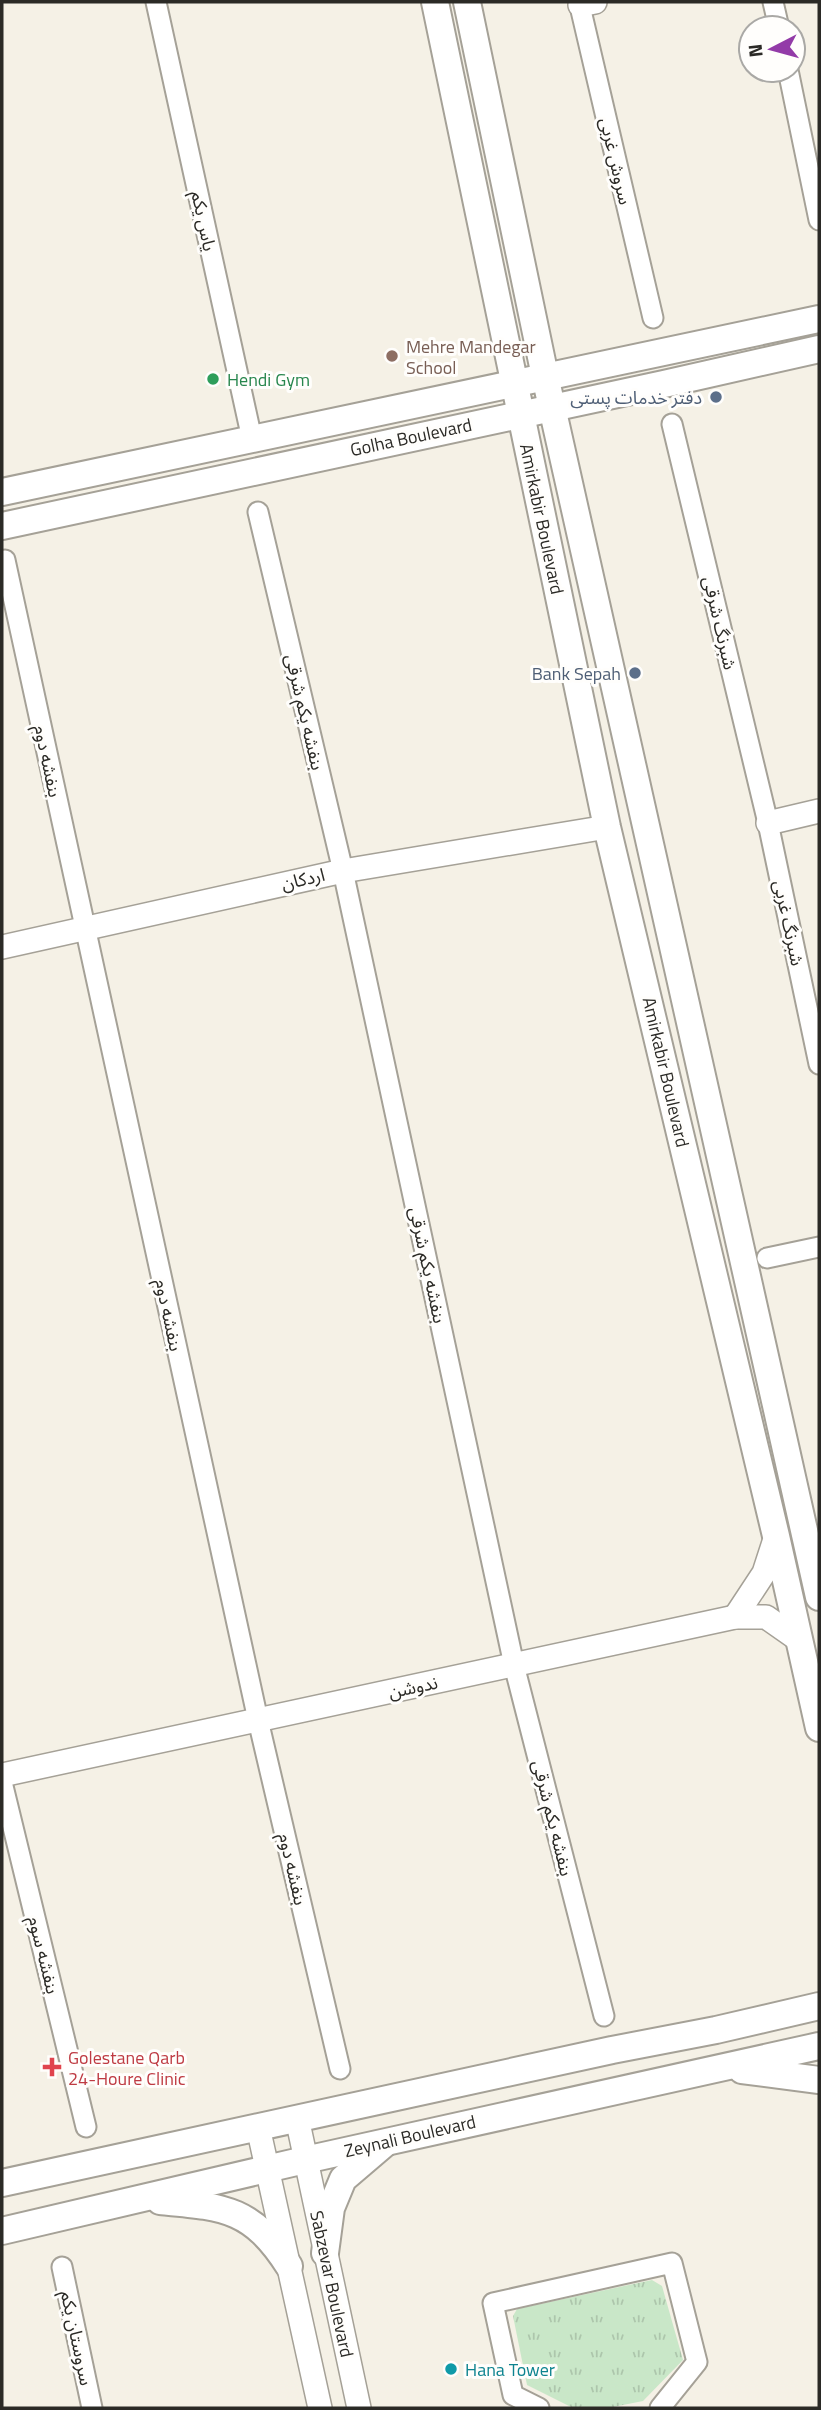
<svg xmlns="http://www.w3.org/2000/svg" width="821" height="2410" font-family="'Titillium Web','Noto Sans Arabic',sans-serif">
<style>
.grass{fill:url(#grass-tufts)}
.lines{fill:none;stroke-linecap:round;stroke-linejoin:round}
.minor-casing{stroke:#a5a197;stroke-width:23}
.tertiary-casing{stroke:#a5a197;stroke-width:26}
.secondary-casing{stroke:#a5a197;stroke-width:30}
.minor{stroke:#fff;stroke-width:19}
.tertiary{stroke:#fff;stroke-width:23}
.secondary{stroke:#fff;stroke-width:26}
.education-dot{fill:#8d6e63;stroke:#fffefc;stroke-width:2.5}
.leisure-dot{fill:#2e9e5b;stroke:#fffefc;stroke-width:2.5}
.service-dot{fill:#5c6f8a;stroke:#fffefc;stroke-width:2.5}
.health-dot{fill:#e0444e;stroke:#fffefc;stroke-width:2.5}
.culture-dot{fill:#0f9aa8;stroke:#fffefc;stroke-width:2.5}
.labels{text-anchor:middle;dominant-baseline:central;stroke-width:6;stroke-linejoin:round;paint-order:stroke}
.street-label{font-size:18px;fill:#2b2a26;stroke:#fffefc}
.education-label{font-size:18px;fill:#785e54;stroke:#fffefc;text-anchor:start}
.leisure-label{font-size:18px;fill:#27864d;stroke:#fffefc;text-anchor:start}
.service-label{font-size:18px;fill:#4e5e75;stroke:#fffefc;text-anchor:end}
.health-label{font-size:18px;fill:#be3a42;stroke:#fffefc;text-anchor:start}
.culture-label{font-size:18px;fill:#0d838f;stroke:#fffefc;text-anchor:start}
</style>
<defs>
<pattern id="grass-tufts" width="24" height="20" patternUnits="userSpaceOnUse" patternTransform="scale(1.75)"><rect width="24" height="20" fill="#c9e7c8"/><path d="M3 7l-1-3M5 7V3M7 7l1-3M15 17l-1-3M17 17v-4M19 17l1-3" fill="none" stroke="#adc6ac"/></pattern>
</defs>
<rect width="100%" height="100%" fill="#f5f1e6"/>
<path class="grass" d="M 652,2280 L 662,2286 L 683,2360 L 643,2401 L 608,2408 L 573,2408 L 527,2385 L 513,2316 L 517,2309 Z"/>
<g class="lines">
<defs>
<g id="minor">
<path d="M 156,2 L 252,439"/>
<path d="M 579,2 L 653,318"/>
<path d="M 773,2 L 779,28"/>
<path d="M 788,70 L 819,220"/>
<path d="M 672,424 L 768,823 L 819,1064"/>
<path d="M 258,512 L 343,871 L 514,1665 L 604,2016"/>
<path d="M 5,560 L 258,1720 L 340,2069"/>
<path d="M 767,1258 L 819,1247"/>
<path d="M 2,1782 L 86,2127"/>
<path d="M 62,2267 L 92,2408"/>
<path d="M 539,2408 L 513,2395 L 493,2303 L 672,2263 L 697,2362 L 660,2408"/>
</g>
<g id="tertiary">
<path d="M 580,5 L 595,2"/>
<path d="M 768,823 L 819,811"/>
<path d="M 2,947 L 343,871 L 607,827"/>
<path d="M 735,1617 L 764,1573 L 776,1536"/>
<path d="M 2,1775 L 735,1617 L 766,1617 L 799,1640"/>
<path d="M 297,2118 L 359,2408"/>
<path d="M 258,2127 L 320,2408"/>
</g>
<g id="secondary">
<path d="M 435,2 L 607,827 L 776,1536 L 819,1728"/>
<path d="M 467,2 L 545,376 L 819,1597"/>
<path d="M 2,492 L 819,319"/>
<path d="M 2,526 L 664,384 L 819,349"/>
<path d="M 742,2070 L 819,2080"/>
<path d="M 2,2183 L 612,2050 L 716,2030 L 819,2006"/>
<path d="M 160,2201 C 224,2207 252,2208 289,2266"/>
<path d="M 2,2231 L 305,2160 L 819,2046"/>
<path d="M 325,2253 L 331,2208 L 343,2179 L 384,2144"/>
</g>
</defs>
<use href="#minor" class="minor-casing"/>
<use href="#tertiary" class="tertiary-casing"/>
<use href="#secondary" class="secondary-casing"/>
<use href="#minor" class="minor"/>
<use href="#tertiary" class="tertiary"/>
<use href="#secondary" class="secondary"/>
</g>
<circle class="education-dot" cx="392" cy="356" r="7"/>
<circle class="leisure-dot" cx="213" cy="379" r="7"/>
<g class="service-dot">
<circle cx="716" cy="397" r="7"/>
<circle cx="635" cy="673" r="7"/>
</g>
<path class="health-dot" d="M48.5 2056.5h7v7h7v7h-7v7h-7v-7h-7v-7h7z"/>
<circle class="culture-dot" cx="451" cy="2369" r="7"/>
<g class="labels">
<g class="street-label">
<text transform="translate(616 161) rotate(77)">سروش غربی</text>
<text transform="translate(204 221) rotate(78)">یاس یکم</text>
<text transform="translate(411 437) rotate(-12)">Golha Boulevard</text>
<text transform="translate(542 519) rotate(78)">Amirkabir Boulevard</text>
<text transform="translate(720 623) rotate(77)">شبرنگ شرقی</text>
<text transform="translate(305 712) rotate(77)">بنفشه یکم شرقی</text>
<text transform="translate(48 761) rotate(78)">بنفشه دوم</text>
<text transform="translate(303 879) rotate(-13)">اردکان</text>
<text transform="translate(789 923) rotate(78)">شبرنگ غربی</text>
<text transform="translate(666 1072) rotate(77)">Amirkabir Boulevard</text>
<text transform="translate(428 1265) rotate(78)">بنفشه یکم شرقی</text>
<text transform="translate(169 1315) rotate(78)">بنفشه دوم</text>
<text transform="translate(413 1687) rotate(-12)">ندوشن</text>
<text transform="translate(553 1818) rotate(76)">بنفشه یکم شرقی</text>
<text transform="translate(293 1869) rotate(77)">بنفشه دوم</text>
<text transform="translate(44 1955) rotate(76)">بنفشه سوم</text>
<text transform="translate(410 2136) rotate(-13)">Zeynali Boulevard</text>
<text transform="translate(332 2284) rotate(78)">Sabzevar Boulevard</text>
<text transform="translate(77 2338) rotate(78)">سروستان یکم</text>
</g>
<g class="education-label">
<text x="406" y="346">Mehre Mandegar<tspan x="406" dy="21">School</tspan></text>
</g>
<g class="leisure-label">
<text x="227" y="379">Hendi Gym</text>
</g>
<g class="service-label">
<text x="702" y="397">دفتر خدمات پستی</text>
<text x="621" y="673">Bank Sepah</text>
</g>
<g class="health-label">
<text x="68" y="2057">Golestane Qarb<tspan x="68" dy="21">24-Houre Clinic</tspan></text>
</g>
<g class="culture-label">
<text x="465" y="2369">Hana Tower</text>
</g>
</g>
<rect width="821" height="2410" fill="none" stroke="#2b2a26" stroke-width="7"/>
<g transform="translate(772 49) rotate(264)"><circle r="33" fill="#fffefc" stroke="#aaa9a6" stroke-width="2"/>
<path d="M0-5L12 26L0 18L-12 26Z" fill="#933ba8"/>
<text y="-10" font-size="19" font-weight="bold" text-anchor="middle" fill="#2b2a26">N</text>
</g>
</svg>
